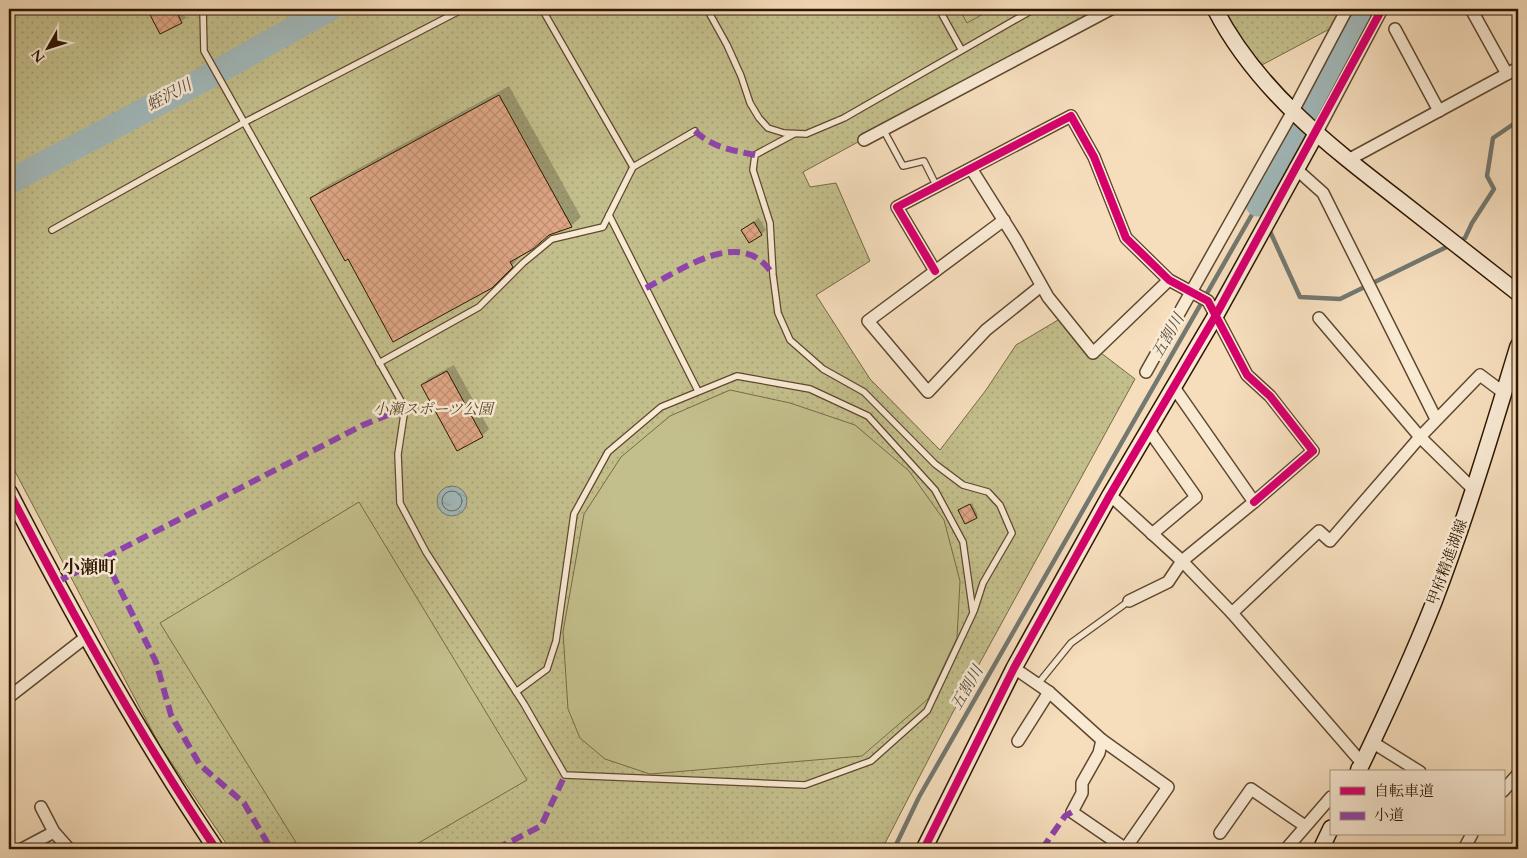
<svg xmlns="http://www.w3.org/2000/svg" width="1527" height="858" font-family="Cardo,'Noto Serif JP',serif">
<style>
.park{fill:url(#park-dots);stroke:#786a46}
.garden{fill:#c3bf8c;stroke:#786a46}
.water{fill:url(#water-ripples);stroke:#737870}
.shadow{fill:#0003}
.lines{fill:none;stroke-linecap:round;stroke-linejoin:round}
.shore{stroke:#67685e;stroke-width:1}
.stream{stroke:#737870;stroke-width:4.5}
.river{stroke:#a1b9bb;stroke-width:25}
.building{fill:url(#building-cross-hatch);stroke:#2d1600}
.lane-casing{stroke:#5f482f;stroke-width:8}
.street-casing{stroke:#5f482f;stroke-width:14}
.secondary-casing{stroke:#2d1600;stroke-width:18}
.lane{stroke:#f9ead4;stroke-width:5.5}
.street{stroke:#f9ead4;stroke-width:11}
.secondary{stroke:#f9ead4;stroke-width:15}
.quiet{stroke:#8e44ad;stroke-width:6;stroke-dasharray:12 6;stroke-linecap:butt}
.cycleway-casing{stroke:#f9ead4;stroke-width:11}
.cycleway{stroke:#d6006c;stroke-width:8}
.labels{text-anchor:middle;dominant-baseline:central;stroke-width:5;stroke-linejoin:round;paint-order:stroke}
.park-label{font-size:15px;font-style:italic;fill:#5a492a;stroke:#f9ead4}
.street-label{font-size:15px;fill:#2d1600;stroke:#f9ead4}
.water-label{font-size:16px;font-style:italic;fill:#564f41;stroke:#f9ead4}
.quarter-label{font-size:18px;font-weight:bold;fill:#2d1600;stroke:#f9ead4}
</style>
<defs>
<pattern id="park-dots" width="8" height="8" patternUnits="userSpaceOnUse" patternTransform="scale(1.25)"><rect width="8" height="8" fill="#c3bf8c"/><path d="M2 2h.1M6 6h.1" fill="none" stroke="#a8a377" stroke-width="1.8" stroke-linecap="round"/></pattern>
<pattern id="water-ripples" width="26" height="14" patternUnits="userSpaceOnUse" patternTransform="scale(1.25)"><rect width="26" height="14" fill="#a1b9bb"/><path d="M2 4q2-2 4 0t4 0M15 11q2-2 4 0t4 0" fill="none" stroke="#8b9e9f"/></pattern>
<pattern id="building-cross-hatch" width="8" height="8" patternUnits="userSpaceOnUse" patternTransform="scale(1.25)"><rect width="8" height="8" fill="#dea685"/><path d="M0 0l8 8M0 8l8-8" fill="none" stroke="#bf8e71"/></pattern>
</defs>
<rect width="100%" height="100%" fill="#f6debd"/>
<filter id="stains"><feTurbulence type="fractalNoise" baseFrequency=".004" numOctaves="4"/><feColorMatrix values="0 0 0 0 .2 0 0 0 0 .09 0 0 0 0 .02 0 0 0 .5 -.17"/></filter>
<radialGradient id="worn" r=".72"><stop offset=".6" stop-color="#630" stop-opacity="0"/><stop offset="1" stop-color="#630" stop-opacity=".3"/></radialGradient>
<g class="park">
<path d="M 9,9 L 1102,9 L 803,172 L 810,187 L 836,183 L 870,261 L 816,295 L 870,379 L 940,450 L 986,390 L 1016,345 L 1058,320 L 1135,379 L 953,712 L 882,849 L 230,849 L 160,746 L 9,460 Z"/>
<path d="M 1224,9 L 1347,9 L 1339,24 L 1260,66 L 1245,45 Z"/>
</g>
<g class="garden">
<path d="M 959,9 L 992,9 L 967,23 Z"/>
<path d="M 730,390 L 790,403 L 855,425 L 909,471 L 944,520 L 960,581 L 957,638 L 928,699 L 862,756 L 650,774 L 605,759 L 580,738 L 568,709 L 563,632 L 584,514 L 621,457 L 670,416 Z"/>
<path d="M 359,502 L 527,780 L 408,849 L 300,849 L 160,623 Z"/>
</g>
<circle class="water" cx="452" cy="501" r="15"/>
<g class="shadow">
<path d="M 148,9 L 181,9 L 186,18 L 160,33 Z"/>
<path d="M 509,86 L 581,217 L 571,226 L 549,234 L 520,254 L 521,256 L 491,287 L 348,257 L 312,199 L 321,189 Z"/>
<path d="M 759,218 L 766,230 L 761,234 L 742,230 Z"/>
<path d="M 454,365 L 489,429 L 482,436 L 422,385 L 429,378 Z"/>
<path d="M 972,503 L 978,515 L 976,517 L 962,509 Z"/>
</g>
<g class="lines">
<circle class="shore" cx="452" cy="501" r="10"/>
<g class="stream">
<path d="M 1268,227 L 1300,297 L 1340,299 L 1465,238 L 1472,223 L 1494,189 L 1487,176 L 1493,138 L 1518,121"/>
<path d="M 894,849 L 919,797 L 1258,204 L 1265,220"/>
</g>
<g class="river">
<path d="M 9,182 L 204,79 L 329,9"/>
<path d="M 1258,204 L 1365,9"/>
</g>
</g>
<g class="building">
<path d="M 147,9 L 175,9 L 182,23 L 160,34 Z"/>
<path d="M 499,95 L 572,227 L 549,235 L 533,249 L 510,262 L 513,267 L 492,288 L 393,342 L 348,259 L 345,261 L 310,198 Z"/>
<path d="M 754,222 L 762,235 L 749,243 L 741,230 Z"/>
<path d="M 447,371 L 483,437 L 457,451 L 421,385 Z"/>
<path d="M 970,504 L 977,518 L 965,524 L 958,510 Z"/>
</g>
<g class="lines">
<defs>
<g id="lane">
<path d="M 203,9 L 204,51 L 405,408 L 398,454 L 400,503 L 426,552 L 524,704 L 565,775 L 805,785 L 871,761 L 927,711 L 973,613 L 963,542 L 935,490 L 868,416 L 810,389 L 737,376 L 661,407 L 608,452 L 574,514 L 556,641 L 547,669 L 516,692"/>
<path d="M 542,9 L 633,167"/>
<path d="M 707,9 L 727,45 L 741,76 L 750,103 L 759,118 L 768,128 L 784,133 L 806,134 L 844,118 L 1034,9"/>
<path d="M 939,9 L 961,49"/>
<path d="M 884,131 L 903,166 L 924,161 L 937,187"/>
<path d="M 794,134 L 755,155 L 753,170 L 770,223 L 773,275 L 778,313 L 790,340 L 823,369 L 864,392 L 935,464 L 963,485 L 988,492 L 1000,505 L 1012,533 L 983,583 L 974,611"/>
<path d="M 609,215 L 698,391"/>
<path d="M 52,230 L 243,123 L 463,9"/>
<path d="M 379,363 L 479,307 L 523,263 L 552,239 L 603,227 L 633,167 L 695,131"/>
<path d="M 1037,685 L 1071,643 L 1129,601"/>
</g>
<g id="street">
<path d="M 1471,9 L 1507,74"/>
<path d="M 1395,29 L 1439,111"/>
<path d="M 1317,132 L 1382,9"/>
<path d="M 864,140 L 1111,9"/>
<path d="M 1348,160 L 1518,68"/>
<path d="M 1295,168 L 1323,193 L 1436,419"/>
<path d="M 972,170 L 1016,240 L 1048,297 L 1093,353 L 1169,280"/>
<path d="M 1004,220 L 868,321 L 928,392 L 986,330 L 1041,286"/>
<path d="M 935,271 L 897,207 L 1071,116 L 1094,157 L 1126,238 L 1169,280 L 1208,301 L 1247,375 L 1270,396 L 1313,451 L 1254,502"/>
<path d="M 1319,318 L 1420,437 L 1473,489"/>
<path d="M 1146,372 L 1293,111 L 1347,9"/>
<path d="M 1148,429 L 1196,497 L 1152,534"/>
<path d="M 1110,495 L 1182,561 L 1232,613 L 1362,763 L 1357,768"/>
<path d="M 1129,601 L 1168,582 L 1182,561 L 1254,502 L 1173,386"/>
<path d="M 1232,613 L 1319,531 L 1330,541 L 1420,437 L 1480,375 L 1504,393"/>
<path d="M 1014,668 L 1049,692 L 1102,740 L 1168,787 L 1125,849"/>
<path d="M 9,697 L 86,637"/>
<path d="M 1102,740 L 1099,753 L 1082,783 L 1082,793 L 1072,812 L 1126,849"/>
<path d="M 1018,741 L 1049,692"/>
<path d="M 1372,742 L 1420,772"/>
<path d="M 1503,791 L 1518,774"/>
<path d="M 41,807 L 54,832 L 69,849"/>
<path d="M 1220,833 L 1251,789 L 1305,826"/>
<path d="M 22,849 L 54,832"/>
<path d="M 1286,849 L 1331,797"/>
<path d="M 1464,849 L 1472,834"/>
</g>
<g id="secondary">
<path d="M 1215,9 C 1256,89 1328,145 1398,199 C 1438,230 1478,262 1518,293"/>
<path d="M 9,492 C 72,614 139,735 216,849"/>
<path d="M 1358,772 C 1385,716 1411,660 1434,602 C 1466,518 1492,432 1518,346"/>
<path d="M 924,849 L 1014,668 L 1110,495 L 1216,315 L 1317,132"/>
<path d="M 1321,849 L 1331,828"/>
</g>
</defs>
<use href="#lane" class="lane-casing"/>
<use href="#street" class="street-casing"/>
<use href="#secondary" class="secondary-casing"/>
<use href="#lane" class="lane"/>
<use href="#street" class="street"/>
<use href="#secondary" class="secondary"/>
<g class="quiet">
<path d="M 9,12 L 15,9"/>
<path d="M 695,131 C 713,148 732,150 755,155"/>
<path d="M 646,288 C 683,269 743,225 773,275"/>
<path d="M 104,557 L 156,662 L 171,715 L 200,765 L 244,803 L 271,849"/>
<path d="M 57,582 L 363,425 L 405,408"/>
<path d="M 496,849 L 541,826 L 565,775"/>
<path d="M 1042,849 L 1065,816 L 1072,812"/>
</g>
<defs>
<g id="cycleway">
<path d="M 935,271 L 897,207 L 1071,116 L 1094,157 L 1126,238 L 1169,280 L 1208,301 L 1247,375 L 1270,396 L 1313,451 L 1254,502"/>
<path d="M 9,492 C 72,614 139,735 216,849"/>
<path d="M 924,849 L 1014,668 L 1110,495 L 1216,315 L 1382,9"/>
</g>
</defs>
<use href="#cycleway" class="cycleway-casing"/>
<use href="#cycleway" class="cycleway"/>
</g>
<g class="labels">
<g class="park-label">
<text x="433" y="409">小瀬スポーツ公園</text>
</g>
<g class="street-label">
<text transform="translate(1447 562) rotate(-70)">甲府精進湖線</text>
</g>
<g class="water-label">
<text transform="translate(169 95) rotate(-28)">蛭沢川</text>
<text transform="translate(1168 336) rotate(-60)">五割川</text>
<text transform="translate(967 688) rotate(-60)">五割川</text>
</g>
<g class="quarter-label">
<text x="89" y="567">小瀬町</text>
</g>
</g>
<rect width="1527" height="858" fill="none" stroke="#f6debd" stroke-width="30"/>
<rect x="10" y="10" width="1507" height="838" fill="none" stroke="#2d1600" stroke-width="2.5"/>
<rect x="15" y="15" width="1497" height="828" fill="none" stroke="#2d1600"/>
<rect x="1330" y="770" width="175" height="65" fill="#f9ead4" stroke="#a7957f"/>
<rect x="1340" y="787" width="25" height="8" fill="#d6006c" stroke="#a7957f"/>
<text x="1374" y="796" font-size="15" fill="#2d1600">自転車道</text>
<rect x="1340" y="812" width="25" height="8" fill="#8e44ad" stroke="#a7957f"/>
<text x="1374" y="820" font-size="15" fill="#2d1600">小道</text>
<g transform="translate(48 48) rotate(231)" stroke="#f9ead4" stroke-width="4" paint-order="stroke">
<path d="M0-4L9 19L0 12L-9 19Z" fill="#2d1600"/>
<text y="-8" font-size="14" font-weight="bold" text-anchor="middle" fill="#2d1600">N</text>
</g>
<rect width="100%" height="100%" filter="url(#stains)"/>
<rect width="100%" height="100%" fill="url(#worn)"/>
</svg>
